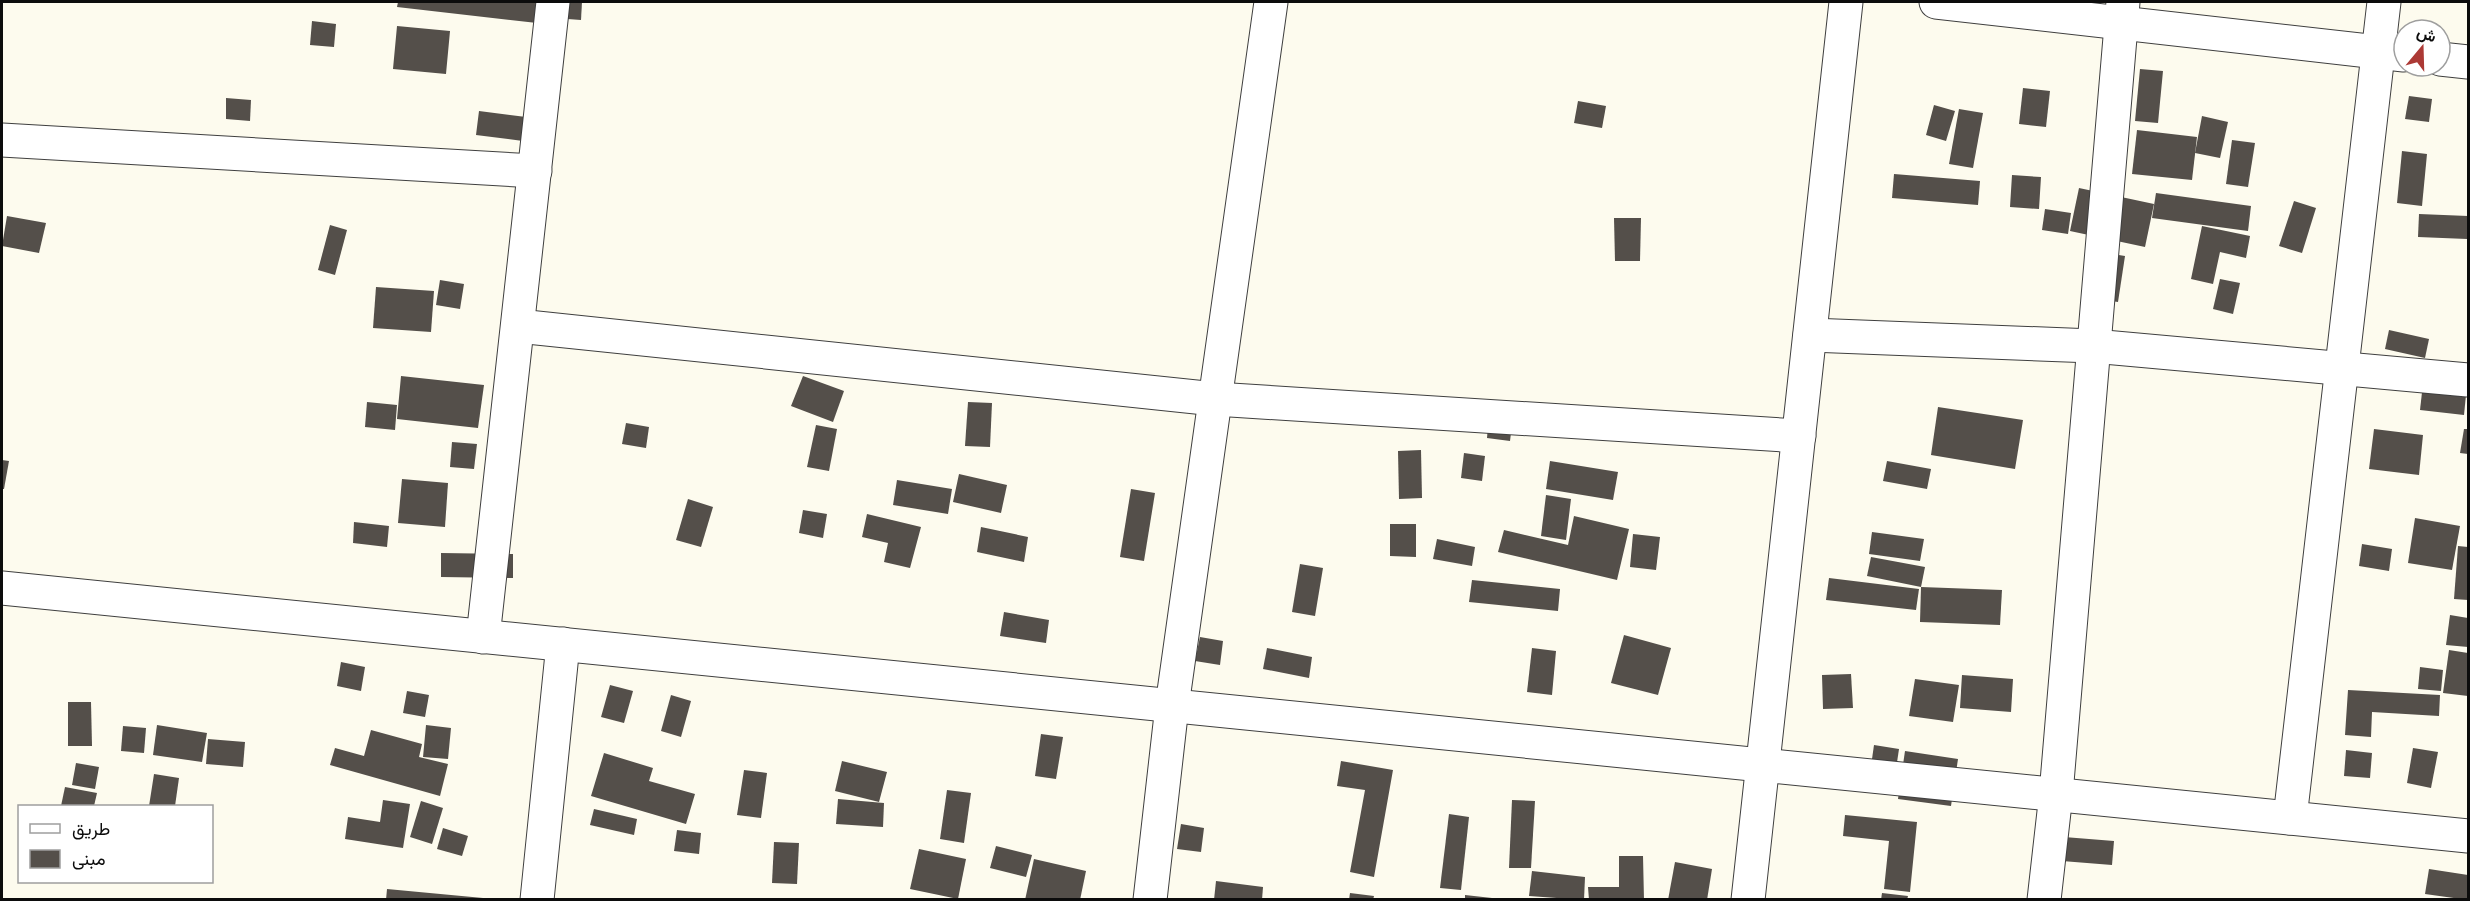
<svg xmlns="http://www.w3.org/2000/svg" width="2470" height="901" font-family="'Roboto Serif',Vazirmatn,serif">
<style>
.building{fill:#544f4a}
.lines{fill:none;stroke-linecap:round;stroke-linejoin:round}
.minor-casing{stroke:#3f3f3f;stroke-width:35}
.minor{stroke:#fff;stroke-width:33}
</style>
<rect width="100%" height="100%" fill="#fdfbee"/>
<g class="building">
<path d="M 398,2 L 540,2 L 537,23 L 397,7 Z"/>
<path d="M 555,2 L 582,2 L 581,20 L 554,18 Z"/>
<path d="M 312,21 L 336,24 L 334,47 L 310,45 Z"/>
<path d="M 397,26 L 450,31 L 446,74 L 393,69 Z"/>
<path d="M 2140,69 L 2163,71 L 2158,123 L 2135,121 Z"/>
<path d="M 2023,88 L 2050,91 L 2046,127 L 2019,124 Z"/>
<path d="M 2409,96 L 2432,99 L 2429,122 L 2405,119 Z"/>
<path d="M 226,98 L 251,100 L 250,121 L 226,119 Z"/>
<path d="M 1578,101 L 1606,106 L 1602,128 L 1574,123 Z"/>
<path d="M 1934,105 L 1955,111 L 1946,141 L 1926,135 Z"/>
<path d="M 1959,109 L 1983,113 L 1973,168 L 1949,164 Z"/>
<path d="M 479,111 L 526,117 L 523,141 L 476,135 Z"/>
<path d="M 2202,116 L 2228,122 L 2220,158 L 2195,153 Z"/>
<path d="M 2137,130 L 2197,137 L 2192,180 L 2132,174 Z"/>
<path d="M 2232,140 L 2255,143 L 2248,187 L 2226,184 Z"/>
<path d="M 2402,151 L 2427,154 L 2422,206 L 2397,203 Z"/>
<path d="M 1894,174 L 1980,181 L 1978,205 L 1892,198 Z"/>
<path d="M 2012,175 L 2041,177 L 2039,209 L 2010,207 Z"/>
<path d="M 2079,188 L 2154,204 L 2145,247 L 2070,231 Z"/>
<path d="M 2156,193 L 2251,206 L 2248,231 L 2152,218 Z"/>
<path d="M 2294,201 L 2316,208 L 2302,253 L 2279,246 Z"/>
<path d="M 2045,209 L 2071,213 L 2068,234 L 2042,230 Z"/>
<path d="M 2419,214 L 2468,216 L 2467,239 L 2418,237 Z"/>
<path d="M 7,216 L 46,223 L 39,253 L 2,246 Z"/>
<path d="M 1614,218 L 1641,218 L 1640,261 L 1615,261 Z"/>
<path d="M 330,225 L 347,230 L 335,275 L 318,270 Z"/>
<path d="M 2202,226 L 2250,236 L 2246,258 L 2220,252 L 2213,284 L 2191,279 Z"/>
<path d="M 2100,252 L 2125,256 L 2118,302 L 2092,298 Z"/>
<path d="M 2220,279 L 2240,283 L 2233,314 L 2213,309 Z"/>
<path d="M 440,280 L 464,284 L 460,309 L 436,305 Z"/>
<path d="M 376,287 L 434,291 L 431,332 L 373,328 Z"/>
<path d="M 2389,330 L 2429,339 L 2425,358 L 2385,349 Z"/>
<path d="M 2425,366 L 2468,375 L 2464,415 L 2420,410 Z"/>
<path d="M 401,376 L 484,385 L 478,428 L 397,419 Z"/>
<path d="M 803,376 L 844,391 L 833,422 L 791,406 Z"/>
<path d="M 367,402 L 397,405 L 395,430 L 365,427 Z"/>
<path d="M 968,402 L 992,403 L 990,447 L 965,446 Z"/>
<path d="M 1938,407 L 2023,420 L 2015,469 L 1931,455 Z"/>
<path d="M 1489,414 L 1513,416 L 1510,441 L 1487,438 Z"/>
<path d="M 626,423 L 649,427 L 646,448 L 622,444 Z"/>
<path d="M 816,425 L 837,429 L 829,471 L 807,467 Z"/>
<path d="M 2374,429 L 2423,435 L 2419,475 L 2369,469 Z"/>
<path d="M 2464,429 L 2468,429 L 2468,454 L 2460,453 Z"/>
<path d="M 452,442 L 477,444 L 474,469 L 450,467 Z"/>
<path d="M 1421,450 L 1422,498 L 1399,499 L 1398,451 Z"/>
<path d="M 1464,453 L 1485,456 L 1482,481 L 1461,478 Z"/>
<path d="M 2,460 L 9,461 L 4,489 L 2,489 Z"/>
<path d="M 1550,461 L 1618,472 L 1613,500 L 1546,489 Z"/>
<path d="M 1887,461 L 1931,469 L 1927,489 L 1883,481 Z"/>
<path d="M 959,474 L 1007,485 L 1001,513 L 953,502 Z"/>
<path d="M 402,479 L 448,483 L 445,527 L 398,523 Z"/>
<path d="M 897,480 L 952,489 L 948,514 L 893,505 Z"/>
<path d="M 1131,489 L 1155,493 L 1144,561 L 1120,557 Z"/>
<path d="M 1546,495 L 1571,499 L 1566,540 L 1541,536 Z"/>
<path d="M 688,499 L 713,507 L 701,547 L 676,540 Z"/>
<path d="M 803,510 L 827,514 L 823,538 L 799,533 Z"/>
<path d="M 867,514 L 921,527 L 910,568 L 884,562 L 888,543 L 862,537 Z"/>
<path d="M 1574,516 L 1629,529 L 1617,580 L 1498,552 L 1504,530 L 1568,545 Z"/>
<path d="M 2415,518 L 2460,526 L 2452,570 L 2408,563 Z"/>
<path d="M 354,522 L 389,526 L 387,547 L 353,543 Z"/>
<path d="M 1390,524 L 1416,524 L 1416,557 L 1390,556 Z"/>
<path d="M 981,527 L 1028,537 L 1024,562 L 977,552 Z"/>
<path d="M 1872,532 L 1924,539 L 1920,561 L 1869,554 Z"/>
<path d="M 1633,534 L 1660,537 L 1656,570 L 1630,567 Z"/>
<path d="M 1437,539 L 1475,547 L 1472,566 L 1433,559 Z"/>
<path d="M 2362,544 L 2392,549 L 2389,571 L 2359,566 Z"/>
<path d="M 2458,546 L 2468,547 L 2468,600 L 2454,599 Z"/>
<path d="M 441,553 L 513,554 L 513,578 L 441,577 Z"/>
<path d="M 1871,557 L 1925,567 L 1921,587 L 1867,576 Z"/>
<path d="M 1300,564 L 1323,568 L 1315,616 L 1292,612 Z"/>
<path d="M 1829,578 L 1919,589 L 1916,610 L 1826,600 Z"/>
<path d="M 1472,580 L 1560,589 L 1558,611 L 1469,602 Z"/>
<path d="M 1921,587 L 2002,590 L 2000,625 L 1920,622 Z"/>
<path d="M 1004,612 L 1049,620 L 1046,643 L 1000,636 Z"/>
<path d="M 2450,615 L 2468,618 L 2468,647 L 2446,645 Z"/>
<path d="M 1624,635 L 1671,648 L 1658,695 L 1611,683 Z"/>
<path d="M 1200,637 L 1223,641 L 1220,665 L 1195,661 Z"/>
<path d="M 1267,648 L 1312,657 L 1309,678 L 1263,669 Z"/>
<path d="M 1532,648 L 1556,651 L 1552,695 L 1527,692 Z"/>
<path d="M 2449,650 L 2468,653 L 2468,696 L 2443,693 Z"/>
<path d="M 341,662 L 365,667 L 361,691 L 337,686 Z"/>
<path d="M 2420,667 L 2443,670 L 2441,691 L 2418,689 Z"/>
<path d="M 1851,674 L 1853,708 L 1823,709 L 1822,675 Z"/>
<path d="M 1962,675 L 2013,679 L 2011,712 L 1960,708 Z"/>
<path d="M 1915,679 L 1959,685 L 1953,722 L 1909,716 Z"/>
<path d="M 610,685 L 633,691 L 624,723 L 601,717 Z"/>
<path d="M 2348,690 L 2440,695 L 2439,716 L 2372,712 L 2371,737 L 2345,735 Z"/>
<path d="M 407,691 L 429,695 L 425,717 L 403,713 Z"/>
<path d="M 671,695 L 691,701 L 681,737 L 661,731 Z"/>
<path d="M 68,702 L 91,702 L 92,746 L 68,746 Z"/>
<path d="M 157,725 L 207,733 L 202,762 L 153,755 Z"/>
<path d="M 426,725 L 451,728 L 448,759 L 423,757 Z"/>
<path d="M 123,726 L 146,728 L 144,753 L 121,751 Z"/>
<path d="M 371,730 L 422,744 L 419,757 L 448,764 L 440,796 L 330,765 L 335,748 L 364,756 Z"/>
<path d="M 1041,734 L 1063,737 L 1056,779 L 1035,776 Z"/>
<path d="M 208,739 L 245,742 L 243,767 L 206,764 Z"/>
<path d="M 1874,745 L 1899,749 L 1896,769 L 1871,766 Z"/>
<path d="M 2413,748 L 2438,752 L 2431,788 L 2407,783 Z"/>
<path d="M 2346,750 L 2372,753 L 2370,778 L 2344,776 Z"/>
<path d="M 1905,751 L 1958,759 L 1951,806 L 1898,799 Z"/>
<path d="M 604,753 L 653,768 L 649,781 L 695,794 L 686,824 L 591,796 Z"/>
<path d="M 842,761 L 887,772 L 879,802 L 835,791 Z"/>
<path d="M 1341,761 L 1393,770 L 1374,877 L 1350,872 L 1365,790 L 1337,786 Z"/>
<path d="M 76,763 L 99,767 L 95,789 L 72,785 Z"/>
<path d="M 744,770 L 767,773 L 761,818 L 737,815 Z"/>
<path d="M 154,774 L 179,778 L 175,806 L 149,806 Z"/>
<path d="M 65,787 L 97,793 L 94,806 L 61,806 Z"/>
<path d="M 947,790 L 971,793 L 964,843 L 940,839 Z"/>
<path d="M 838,799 L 884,803 L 883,827 L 836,824 Z"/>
<path d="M 383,800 L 410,804 L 403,848 L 345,839 L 348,817 L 380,822 Z"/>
<path d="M 1512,800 L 1535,801 L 1531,868 L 1509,868 Z"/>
<path d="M 421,801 L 443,808 L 432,844 L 410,837 Z"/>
<path d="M 594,809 L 637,819 L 634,835 L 590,825 Z"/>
<path d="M 1449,814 L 1469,817 L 1461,890 L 1440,888 Z"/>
<path d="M 1845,815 L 1917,822 L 1910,892 L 1884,889 L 1889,841 L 1843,836 Z"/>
<path d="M 1181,824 L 1204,828 L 1201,852 L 1177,849 Z"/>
<path d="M 443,828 L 468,836 L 462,856 L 437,849 Z"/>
<path d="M 677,830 L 701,833 L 699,854 L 674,851 Z"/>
<path d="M 2064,837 L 2114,841 L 2112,865 L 2062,861 Z"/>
<path d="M 774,842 L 799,843 L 797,884 L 772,883 Z"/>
<path d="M 996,846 L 1032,855 L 1026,877 L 990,868 Z"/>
<path d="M 919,849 L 966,859 L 958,899 L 910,889 Z"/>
<path d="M 1619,856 L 1643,856 L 1644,900 L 1589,900 L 1588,887 L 1619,887 Z"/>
<path d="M 1034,859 L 1086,871 L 1080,900 L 1025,900 Z"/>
<path d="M 1675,862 L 1712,869 L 1707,900 L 1668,900 Z"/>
<path d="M 2429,869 L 2468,875 L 2468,900 L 2425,894 Z"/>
<path d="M 1532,871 L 1585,877 L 1584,900 L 1529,896 Z"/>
<path d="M 1216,881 L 1263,887 L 1262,900 L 1214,900 Z"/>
<path d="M 387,889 L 483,898 L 482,900 L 386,900 Z"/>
<path d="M 1350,893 L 1374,896 L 1373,900 L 1349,900 Z"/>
<path d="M 1882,893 L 1908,896 L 1907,900 L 1881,900 Z"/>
<path d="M 1465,895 L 1492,898 L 1492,900 L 1465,900 Z"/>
</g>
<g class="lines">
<defs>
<g id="minor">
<path d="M 1936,2 L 2404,55"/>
<path d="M 2440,59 L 2468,62"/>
<path d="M 2,140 L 535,171"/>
<path d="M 518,326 L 1215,399 L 1799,436"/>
<path d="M 1810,335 L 2093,346 L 2468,380"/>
<path d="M 2,588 L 2468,836"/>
<path d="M 483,637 L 553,2"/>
<path d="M 2290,818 L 2384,2"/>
<path d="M 537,900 L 563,644"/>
<path d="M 1150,900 L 1172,706 L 1271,2"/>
<path d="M 1748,900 L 1846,2"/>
<path d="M 2044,900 L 2056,794 L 2123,2"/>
</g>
</defs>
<use href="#minor" class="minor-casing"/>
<use href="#minor" class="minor"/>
</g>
<rect width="2470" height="901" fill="none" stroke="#0c0c0c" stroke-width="6"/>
<rect x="18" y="805" width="195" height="78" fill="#ffffff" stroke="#9e9e9e" stroke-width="1.5"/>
<rect x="30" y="824" width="30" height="9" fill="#ffffff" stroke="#9e9e9e" stroke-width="1.5"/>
<text x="72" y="835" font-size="18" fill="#0c0c0c">طريق</text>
<rect x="30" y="850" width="30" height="18" fill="#544f4a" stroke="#9e9e9e" stroke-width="1.5"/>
<text x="72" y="865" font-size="18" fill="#0c0c0c">مبنى</text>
<g transform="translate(2422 48) rotate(19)"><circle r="28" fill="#ffffff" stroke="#9e9e9e" stroke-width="1.5"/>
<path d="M0-4.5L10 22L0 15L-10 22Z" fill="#ac3935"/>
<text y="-9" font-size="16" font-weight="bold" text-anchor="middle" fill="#0c0c0c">ش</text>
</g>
</svg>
